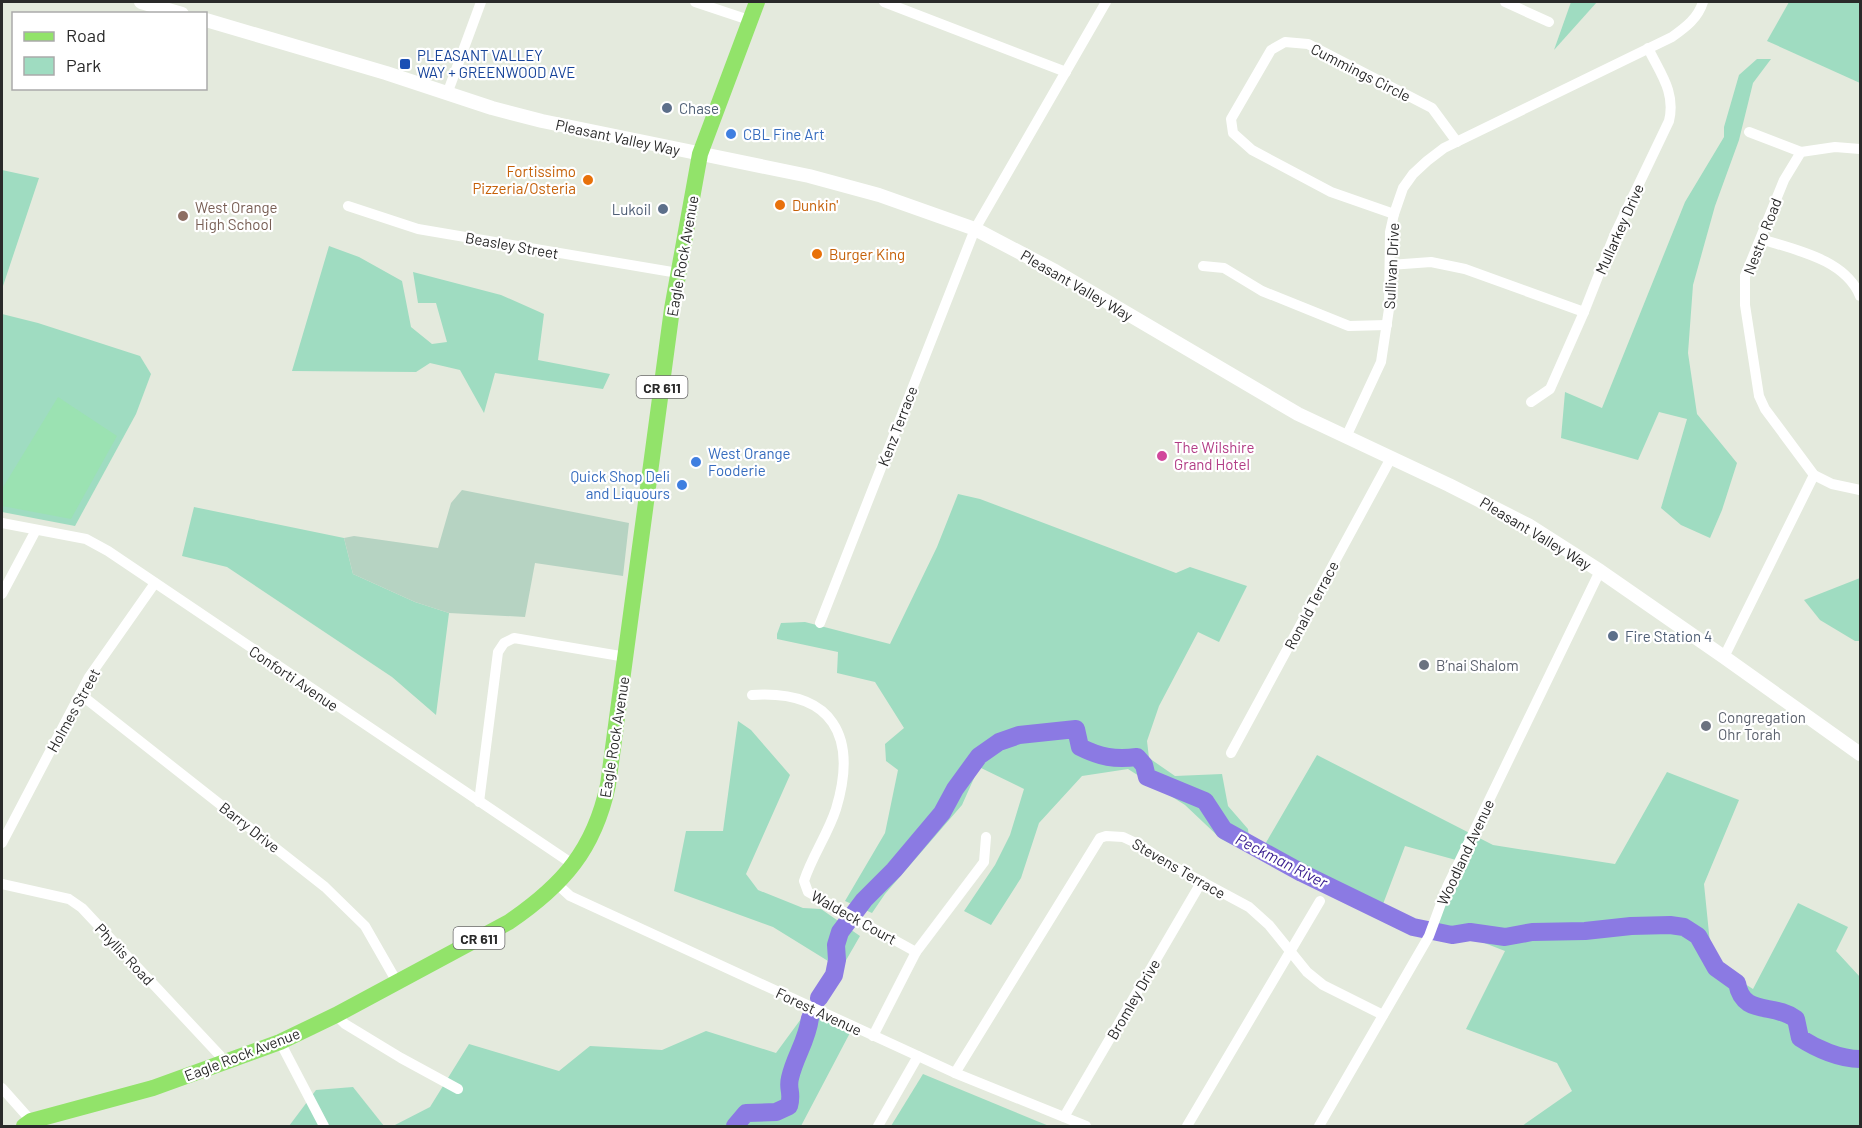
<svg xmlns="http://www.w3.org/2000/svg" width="1862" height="1128" font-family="Barlow,sans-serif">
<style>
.green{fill:#9fdcc1}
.cemetery{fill:#b6d3c2}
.pitch{fill:#9be2b2}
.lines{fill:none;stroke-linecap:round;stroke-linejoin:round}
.river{stroke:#8b7ae3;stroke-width:18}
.minor{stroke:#fff;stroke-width:10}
.secondary{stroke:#fff;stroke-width:14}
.primary{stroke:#92e36a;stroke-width:16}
.transit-dot{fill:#1a4fb4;stroke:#fff;stroke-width:2}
.service-dot{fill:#5c6f8a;stroke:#fff;stroke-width:2}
.shop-dot{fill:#3f7fe0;stroke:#fff;stroke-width:2}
.food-dot{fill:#e8710a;stroke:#fff;stroke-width:2}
.education-dot{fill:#8d6e63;stroke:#fff;stroke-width:2}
.hotel-dot{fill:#d1479c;stroke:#fff;stroke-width:2}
.worship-dot{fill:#6b7280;stroke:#fff;stroke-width:2}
.labels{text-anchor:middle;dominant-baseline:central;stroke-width:4.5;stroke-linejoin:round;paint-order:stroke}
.shield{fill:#fff;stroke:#6a6a6a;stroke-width:1.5}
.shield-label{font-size:14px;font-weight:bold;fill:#2a2a2a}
.transit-label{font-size:15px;fill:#164399;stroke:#fff;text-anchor:start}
.street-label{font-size:15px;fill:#2a2a2a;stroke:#fff}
.service-label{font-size:15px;fill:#4e5e75;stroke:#fff;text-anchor:start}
.shop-label{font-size:15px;fill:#366cbe;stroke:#fff;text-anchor:start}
.food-label{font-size:15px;fill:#c56008;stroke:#fff;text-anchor:start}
.education-label{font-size:15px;fill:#785e54;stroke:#fff;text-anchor:start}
.hotel-label{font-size:15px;fill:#b23c85;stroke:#fff;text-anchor:start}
.worship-label{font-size:15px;fill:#5b616d;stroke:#fff;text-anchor:start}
.water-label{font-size:16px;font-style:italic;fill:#361a8d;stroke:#fff}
</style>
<rect width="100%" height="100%" fill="#e4eadd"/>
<g class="green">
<path d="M 1571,2 L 1597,2 L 1554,50 Z"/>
<path d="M 1789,2 L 1860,2 L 1860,83 L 1767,41 Z"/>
<path d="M 1757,59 L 1771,59 L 1753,83 L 1739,140 L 1715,206 L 1693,285 L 1688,353 L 1697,414 L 1737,463 L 1722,510 L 1710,538 L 1681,525 L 1661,508 L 1687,419 L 1659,412 L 1638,460 L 1561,438 L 1565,392 L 1602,408 L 1685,202 L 1724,137 L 1724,127 L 1739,75 Z"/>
<path d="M 2,170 L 39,178 L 2,289 Z"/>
<path d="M 329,246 L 359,257 L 402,281 L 411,327 L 432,344 L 447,342 L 436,303 L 418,303 L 413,272 L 501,295 L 544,314 L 538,360 L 610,374 L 603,389 L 495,373 L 484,413 L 460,370 L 430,363 L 416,372 L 292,371 Z"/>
<path d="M 2,314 L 38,323 L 140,356 L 151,374 L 136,414 L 75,526 L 2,512 Z"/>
<path d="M 958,494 L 980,499 L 1176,573 L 1190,567 L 1247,586 L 1219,642 L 1198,632 L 1159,706 L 1147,741 L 1149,758 L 1175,776 L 1222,774 L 1228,806 L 1248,829 L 1251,854 L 1221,839 L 1185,805 L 1128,769 L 1082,776 L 1039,823 L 1021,878 L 991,925 L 964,911 L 995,865 L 1010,835 L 1024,789 L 979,767 L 962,805 L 885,894 L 872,913 L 845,901 L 885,833 L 898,770 L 886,761 L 885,744 L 904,728 L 875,682 L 837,673 L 838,652 L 777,639 L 777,634 L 781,623 L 805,622 L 890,644 L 937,547 Z"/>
<path d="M 194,507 L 344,538 L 353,574 L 415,602 L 449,613 L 436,715 L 392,677 L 227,567 L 182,556 Z"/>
<path d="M 1860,578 L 1860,641 L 1855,641 L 1820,620 L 1804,600 Z"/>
<path d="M 738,721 L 751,730 L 790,775 L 746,874 L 758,890 L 803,908 L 821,909 L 860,936 L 841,969 L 773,927 L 674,891 L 686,831 L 723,831 Z"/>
<path d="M 1317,755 L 1493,845 L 1615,864 L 1667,772 L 1739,800 L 1704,884 L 1712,963 L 1753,989 L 1798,903 L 1848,927 L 1836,951 L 1860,977 L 1860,1126 L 1522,1126 L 1572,1091 L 1557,1063 L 1466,1029 L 1505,951 L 1433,923 L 1456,860 L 1405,846 L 1380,912 L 1260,853 Z"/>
<path d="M 809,1008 L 852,1029 L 801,1126 L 393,1126 L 430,1107 L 469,1044 L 559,1071 L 590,1046 L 662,1050 L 706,1031 L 776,1053 Z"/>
<path d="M 923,1074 L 1049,1126 L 891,1126 Z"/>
<path d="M 353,1087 L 384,1126 L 289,1126 L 316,1090 Z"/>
</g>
<path class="cemetery" d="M 462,490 L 629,523 L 623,576 L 535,563 L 525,617 L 449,613 L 415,602 L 353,574 L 344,538 L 354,536 L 438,548 L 451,503 Z"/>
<path class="pitch" d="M 58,397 L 117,436 L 71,519 L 2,506 L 2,489 Z"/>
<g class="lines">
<g class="river">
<path d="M 819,998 L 834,975 L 837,960 L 836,945 L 840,932 L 864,900 L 894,870 L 942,813 L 955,789 L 979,756 L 999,742 L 1019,735 L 1076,729 L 1080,747 C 1100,757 1115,760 1137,757 L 1144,765 L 1147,777 L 1205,801 L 1224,830 L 1302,873 L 1413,927 L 1452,935 L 1470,932 L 1505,937 L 1532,932 L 1585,931 L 1631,926 L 1670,925 L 1684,927 L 1698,936 L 1716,968 L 1737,983 C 1743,1017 1773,1002 1796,1019 L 1800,1038 C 1817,1049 1840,1059 1860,1059"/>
<path d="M 735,1126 L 746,1113 L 776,1112 L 789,1106 C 793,1092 787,1090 790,1078 C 795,1056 807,1041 810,1018"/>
</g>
<g class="minor">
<path d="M 695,2 L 749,20"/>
<path d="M 884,2 L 1066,72"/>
<path d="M 1505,2 L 1549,22"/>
<path d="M 447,94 L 481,2"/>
<path d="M 1749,132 L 1801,152"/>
<path d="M 1860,149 L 1835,147 L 1801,152 L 1784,180 L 1745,276 L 1745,305 L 1759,396 L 1765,409 L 1814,475 L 1832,484 L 1860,490"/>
<path d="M 348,206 L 418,229 L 678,273"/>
<path d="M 1394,214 L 1331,192 L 1252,150 L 1233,133 L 1231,119 L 1271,50 L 1285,42 L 1308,44 L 1432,108 L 1457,142"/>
<path d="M 1761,239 C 1795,250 1845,259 1860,296"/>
<path d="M 1390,265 L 1431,262 L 1465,269 L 1584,312"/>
<path d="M 1203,266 L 1224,268 L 1262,291 L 1349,326 L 1387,325"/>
<path d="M 1531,402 L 1550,389 L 1584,312 L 1614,236 L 1669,121 C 1676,92 1660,73 1648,48"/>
<path d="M 1346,437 L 1381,362 L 1389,309 L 1390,232 L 1394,214 L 1403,188 L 1413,174 L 1427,161 L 1444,148 L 1672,37 C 1686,27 1698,18 1703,2"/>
<path d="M 2,523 L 86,539 L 108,551 L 574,865"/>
<path d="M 2,594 L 36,530"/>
<path d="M 820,623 L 975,229 L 1106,2"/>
<path d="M 1724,657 L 1814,475"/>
<path d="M 80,694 L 325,887 L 365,926 L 397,982"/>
<path d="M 752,695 C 833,690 858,736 836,809 C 828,834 812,856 804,881 L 808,892 L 916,952"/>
<path d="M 1231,753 L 1391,458"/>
<path d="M 479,802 L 498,652 L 504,643 L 514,638 L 626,657"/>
<path d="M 2,843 L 89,677 L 155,583"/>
<path d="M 2,884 L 69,899 L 82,908 L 226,1062"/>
<path d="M 557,884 L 570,896 L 955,1073 L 1086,1126"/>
<path d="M 336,1015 L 345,1024 L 401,1058 L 458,1089"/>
<path d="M 873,1036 L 916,952 L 984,862 L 986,837"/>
<path d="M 280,1042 L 324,1126"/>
<path d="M 955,1073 L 1100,838 L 1106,836 L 1123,837 L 1138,844 L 1167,863 L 1249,907 L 1269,925 L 1307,972 L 1323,985 L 1383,1015"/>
<path d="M 2,1088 L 34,1124"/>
<path d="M 1064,1117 L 1202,881"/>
<path d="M 878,1126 L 918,1056"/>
<path d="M 1187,1126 L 1320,901"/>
<path d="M 1319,1126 L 1429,936 L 1447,887 L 1600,571"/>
</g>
<g class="secondary">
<path d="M 141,2 L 182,14"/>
<path d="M 206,20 L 386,73 L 492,108 L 542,121 L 809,176 L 879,195 L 975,229 L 1055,271 L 1298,414 L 1449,485 L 1528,525 L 1600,571 L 1724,657 L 1860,754"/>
</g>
<path class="primary" d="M 24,1126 L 31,1121 L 153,1088 L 280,1042 L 336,1015 L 509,922 C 563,885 594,850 608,785 L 672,309 L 700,154 L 757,2"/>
</g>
<rect class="transit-dot" x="399" y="58" width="12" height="12" rx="3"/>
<g class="service-dot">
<circle cx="667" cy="108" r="6"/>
<circle cx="663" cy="209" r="6"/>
<circle cx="1613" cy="636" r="6"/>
</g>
<g class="shop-dot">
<circle cx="731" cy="134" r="6"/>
<circle cx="696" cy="462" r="6"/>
<circle cx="682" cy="485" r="6"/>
</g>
<g class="food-dot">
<circle cx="588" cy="180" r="6"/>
<circle cx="780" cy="205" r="6"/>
<circle cx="817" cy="254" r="6"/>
</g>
<circle class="education-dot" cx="183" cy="216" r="6"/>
<circle class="hotel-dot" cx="1162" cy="456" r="6"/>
<g class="worship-dot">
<circle cx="1424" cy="665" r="6"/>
<circle cx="1706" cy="726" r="6"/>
</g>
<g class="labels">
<g class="shield">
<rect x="636.5" y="376" width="51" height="22" rx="4.5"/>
<rect x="453.5" y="927" width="51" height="22" rx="4.5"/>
</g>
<g class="shield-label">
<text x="662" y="387">CR 611</text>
<text x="479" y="938">CR 611</text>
</g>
<g class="transit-label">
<text x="417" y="55">PLEASANT VALLEY<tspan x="417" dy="17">WAY + GREENWOOD AVE</tspan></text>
</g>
<g class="street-label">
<text transform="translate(1361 72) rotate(27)">Cummings Circle</text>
<text transform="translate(618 137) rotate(12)">Pleasant Valley Way</text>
<text transform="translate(1619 229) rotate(-66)">Mullarkey Drive</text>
<text transform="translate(1762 236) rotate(-69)">Nestro Road</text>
<text transform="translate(512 245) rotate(10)">Beasley Street</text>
<text transform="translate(682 256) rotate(-80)">Eagle Rock Avenue</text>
<text transform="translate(1391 266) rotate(-87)">Sullivan Drive</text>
<text transform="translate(1077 285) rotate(30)">Pleasant Valley Way</text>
<text transform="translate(897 426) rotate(-69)">Kenz Terrace</text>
<text transform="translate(1536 533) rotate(31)">Pleasant Valley Way</text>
<text transform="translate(1311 605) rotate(-62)">Ronald Terrace</text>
<text transform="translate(294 678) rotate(34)">Conforti Avenue</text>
<text transform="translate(73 710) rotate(-61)">Holmes Street</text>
<text transform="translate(614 737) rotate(-81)">Eagle Rock Avenue</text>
<text transform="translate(250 827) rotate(38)">Barry Drive</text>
<text transform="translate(1465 852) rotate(-65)">Woodland Avenue</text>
<text transform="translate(1179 868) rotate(30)">Stevens Terrace</text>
<text transform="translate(854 917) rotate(29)">Waldeck Court</text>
<text transform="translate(125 954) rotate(47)">Phyllis Road</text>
<text transform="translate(1133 999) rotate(-60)">Bromley Drive</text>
<text transform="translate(819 1011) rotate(25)">Forest Avenue</text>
<text transform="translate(242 1054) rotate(-21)">Eagle Rock Avenue</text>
</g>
<g class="service-label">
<text x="679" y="108">Chase</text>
<text x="651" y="209" text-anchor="end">Lukoil</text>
<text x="1625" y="636">Fire Station 4</text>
</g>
<g class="shop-label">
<text x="743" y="134">CBL Fine Art</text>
<text x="708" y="453">West Orange<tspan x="708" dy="17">Fooderie</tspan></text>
<text x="670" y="476" text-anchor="end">Quick Shop Deli<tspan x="670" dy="17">and Liquours</tspan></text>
</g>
<g class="food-label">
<text x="576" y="171" text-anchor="end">Fortissimo<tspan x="576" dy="17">Pizzeria/Osteria</tspan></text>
<text x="792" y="205">Dunkin'</text>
<text x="829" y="254">Burger King</text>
</g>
<g class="education-label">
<text x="195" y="207">West Orange<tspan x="195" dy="17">High School</tspan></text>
</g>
<g class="hotel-label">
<text x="1174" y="447">The Wilshire<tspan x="1174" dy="17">Grand Hotel</tspan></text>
</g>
<g class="worship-label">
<text x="1436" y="665">B’nai Shalom</text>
<text x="1718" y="717">Congregation<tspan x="1718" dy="17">Ohr Torah</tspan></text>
</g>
<g class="water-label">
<text transform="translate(1282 860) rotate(27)">Peckman River</text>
</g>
</g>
<rect width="1862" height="1128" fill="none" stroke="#2a2a2a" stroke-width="6"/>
<rect x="12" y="12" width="195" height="78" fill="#ffffff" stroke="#aaaaaa" stroke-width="1.5"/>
<rect x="24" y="32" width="30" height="9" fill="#92e36a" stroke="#aaaaaa" stroke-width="1.5"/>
<text x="66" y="42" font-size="18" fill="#2a2a2a">Road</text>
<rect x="24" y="57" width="30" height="18" fill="#9fdcc1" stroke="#aaaaaa" stroke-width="1.5"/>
<text x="66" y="72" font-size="18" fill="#2a2a2a">Park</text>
</svg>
